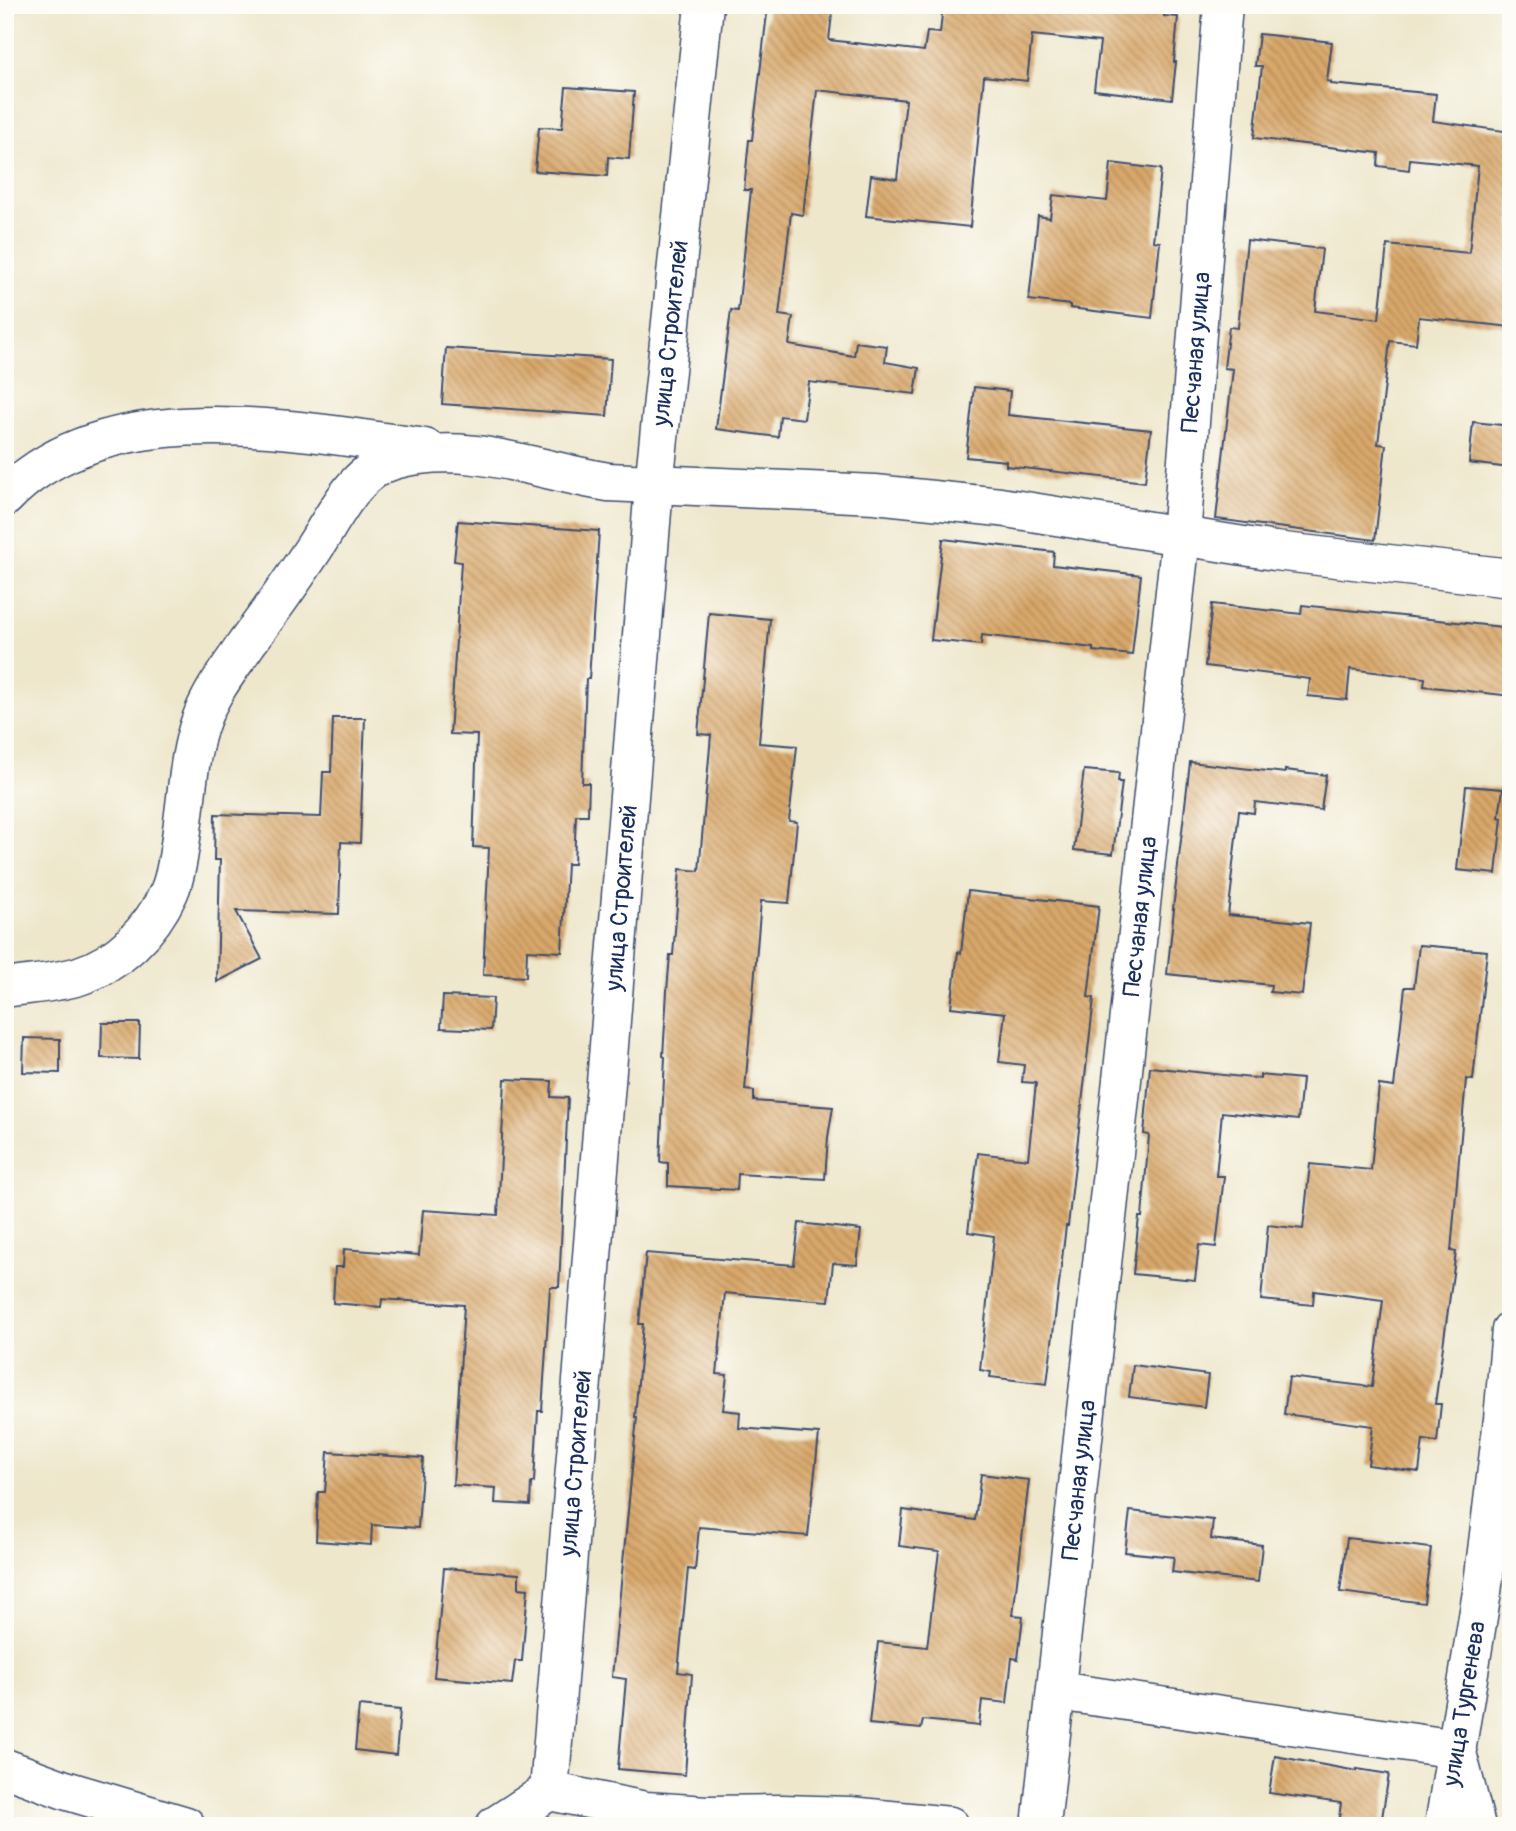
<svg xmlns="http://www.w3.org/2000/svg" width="1516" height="1831" font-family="Pangolin,sans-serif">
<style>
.building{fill:url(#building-back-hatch)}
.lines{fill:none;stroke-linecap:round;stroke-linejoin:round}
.minor-casing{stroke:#3b4b6e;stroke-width:41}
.minor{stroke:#fff;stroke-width:38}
.labels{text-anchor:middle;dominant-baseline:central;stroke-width:5;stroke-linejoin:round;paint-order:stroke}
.street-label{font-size:24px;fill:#1b2f5e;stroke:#fdfcf7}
</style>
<defs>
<pattern id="building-back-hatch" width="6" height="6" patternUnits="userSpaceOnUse" patternTransform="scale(1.75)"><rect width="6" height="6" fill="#d9a86a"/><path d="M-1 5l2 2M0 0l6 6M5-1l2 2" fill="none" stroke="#af895a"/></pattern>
</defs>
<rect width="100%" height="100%" fill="#fdfcf7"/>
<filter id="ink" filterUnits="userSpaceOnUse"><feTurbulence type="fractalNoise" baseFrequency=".0143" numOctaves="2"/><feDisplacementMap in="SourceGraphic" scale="14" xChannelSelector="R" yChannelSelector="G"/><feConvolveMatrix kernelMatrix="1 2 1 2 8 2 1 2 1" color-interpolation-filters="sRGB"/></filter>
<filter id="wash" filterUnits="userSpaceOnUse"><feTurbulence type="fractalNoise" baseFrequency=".00686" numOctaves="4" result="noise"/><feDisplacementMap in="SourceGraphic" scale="28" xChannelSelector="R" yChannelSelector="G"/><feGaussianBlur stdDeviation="1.57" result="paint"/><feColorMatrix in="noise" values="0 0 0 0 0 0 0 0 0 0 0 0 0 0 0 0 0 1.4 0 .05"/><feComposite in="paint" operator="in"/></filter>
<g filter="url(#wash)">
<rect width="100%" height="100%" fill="#eee7cc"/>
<g id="blocks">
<g class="building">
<path d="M 768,5 L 833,5 L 829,40 L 924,51 L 927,32 L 940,33 L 943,5 L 1165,5 L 1164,16 L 1178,17 L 1174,62 L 1176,62 L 1172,99 L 1094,90 L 1100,42 L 1032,35 L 1027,81 L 984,76 L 970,227 L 866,216 L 871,175 L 897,179 L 906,100 L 817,90 L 803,215 L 791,213 L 779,315 L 793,317 L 789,345 L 854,356 L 856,342 L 887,346 L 885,362 L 919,368 L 915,394 L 809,382 L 804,419 L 780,416 L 778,437 L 716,429 L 731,310 L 738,311 L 751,190 L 744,190 L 749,140 L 752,140 Z"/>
<path d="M 1259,34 L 1332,42 L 1327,81 L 1331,82 L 1331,84 L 1436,94 L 1433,121 L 1511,132 L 1511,327 L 1419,317 L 1416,344 L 1390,341 L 1378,444 L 1386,445 L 1375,540 L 1216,519 L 1233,369 L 1224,368 L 1229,327 L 1238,328 L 1247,240 L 1322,249 L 1315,311 L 1379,319 L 1387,245 L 1469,253 L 1478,166 L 1410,159 L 1409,170 L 1378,166 L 1379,153 L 1254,138 L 1262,66 L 1255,66 Z"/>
<path d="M 566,87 L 634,92 L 629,159 L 608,157 L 607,176 L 535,171 L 539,127 L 562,128 Z"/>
<path d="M 1111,163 L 1161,169 L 1153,241 L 1160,242 L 1152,318 L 1070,308 L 1070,305 L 1029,300 L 1038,216 L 1050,218 L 1053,195 L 1107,201 Z"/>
<path d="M 446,348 L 611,359 L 607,416 L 442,404 Z"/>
<path d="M 974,387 L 1010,391 L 1008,415 L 1151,430 L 1145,482 L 1006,466 L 1006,461 L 966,457 Z"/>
<path d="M 1473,422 L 1511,426 L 1511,468 L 1469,463 Z"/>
<path d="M 458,521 L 599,531 L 589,679 L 586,679 L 582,783 L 589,783 L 588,815 L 576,815 L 574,864 L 567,864 L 562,952 L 527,950 L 526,977 L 483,975 L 489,848 L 473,847 L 477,735 L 450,734 L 461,562 L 454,561 Z"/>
<path d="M 943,539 L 1054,552 L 1053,565 L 1141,575 L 1132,655 L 1093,651 L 1093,648 L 982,635 L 981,645 L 931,640 Z"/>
<path d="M 1212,604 L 1301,614 L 1302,605 L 1511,628 L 1511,696 L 1424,686 L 1425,678 L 1350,669 L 1347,700 L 1308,696 L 1310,679 L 1205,666 Z"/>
<path d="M 709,613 L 770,619 L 759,743 L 797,746 L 789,821 L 797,822 L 789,903 L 761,901 L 745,1090 L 754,1091 L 754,1101 L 833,1107 L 828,1137 L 825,1179 L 738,1174 L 737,1190 L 668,1186 L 668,1163 L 660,1162 L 665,1057 L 663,1056 L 667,991 L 670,955 L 673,955 L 680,869 L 699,871 L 711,735 L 698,734 Z"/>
<path d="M 333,718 L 365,718 L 360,843 L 341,842 L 339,914 L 236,911 L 262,959 L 217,982 L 220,860 L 214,860 L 215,814 L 321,817 L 323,772 L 331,772 Z"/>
<path d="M 1190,762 L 1285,773 L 1285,770 L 1326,775 L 1321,810 L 1255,802 L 1254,813 L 1239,811 L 1231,882 L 1232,882 L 1228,915 L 1310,923 L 1302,995 L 1270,992 L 1271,985 L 1167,974 L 1174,909 L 1173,909 Z"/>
<path d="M 1084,770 L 1119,773 L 1118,782 L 1122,782 L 1113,854 L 1074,850 Z"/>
<path d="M 1466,786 L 1503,789 L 1499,817 L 1502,818 L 1496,874 L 1457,870 Z"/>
<path d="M 968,891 L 1099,906 L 1088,997 L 1094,998 L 1068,1226 L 1066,1226 L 1047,1384 L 990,1377 L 991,1372 L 980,1370 L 994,1236 L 968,1232 L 978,1153 L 1028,1159 L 1036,1083 L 1022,1082 L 1024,1065 L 999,1062 L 1005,1013 L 951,1007 L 958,952 L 961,953 Z"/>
<path d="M 1419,945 L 1487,951 L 1473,1080 L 1466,1079 L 1451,1251 L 1456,1252 L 1435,1404 L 1441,1404 L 1437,1442 L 1423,1440 L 1419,1472 L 1368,1465 L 1373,1426 L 1284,1414 L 1289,1377 L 1372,1387 L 1383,1300 L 1314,1291 L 1313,1305 L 1261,1300 L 1268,1225 L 1303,1229 L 1310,1164 L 1371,1170 L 1379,1085 L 1394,1087 L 1405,987 L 1414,987 Z"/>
<path d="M 443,996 L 493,998 L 491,1030 L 441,1028 Z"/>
<path d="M 102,1023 L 140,1023 L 139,1059 L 101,1058 Z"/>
<path d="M 24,1038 L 60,1039 L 60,1073 L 23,1072 Z"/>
<path d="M 1150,1067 L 1260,1079 L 1260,1075 L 1302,1079 L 1298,1120 L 1222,1112 L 1216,1176 L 1224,1176 L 1216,1247 L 1199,1245 L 1195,1280 L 1133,1274 L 1139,1217 L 1142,1217 L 1149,1135 L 1144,1134 Z"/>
<path d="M 505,1079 L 552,1081 L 551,1097 L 568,1098 L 559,1287 L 550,1287 L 542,1411 L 538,1411 L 534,1482 L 531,1482 L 530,1505 L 495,1503 L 496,1488 L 453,1485 L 464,1305 L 382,1299 L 381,1307 L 333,1303 L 335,1267 L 343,1267 L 344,1249 L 419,1255 L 423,1210 L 498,1215 Z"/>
<path d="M 799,1223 L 861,1230 L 857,1265 L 833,1263 L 829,1301 L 789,1298 L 789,1299 L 725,1293 L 717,1374 L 727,1375 L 723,1410 L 740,1412 L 739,1428 L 819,1434 L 808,1536 L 699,1527 L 695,1570 L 688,1569 L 678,1672 L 692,1674 L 685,1775 L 618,1769 L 626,1679 L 612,1677 L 637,1417 L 635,1417 L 643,1324 L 639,1324 L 646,1253 L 794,1265 Z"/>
<path d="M 1133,1365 L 1208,1375 L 1204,1407 L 1129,1397 Z"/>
<path d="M 328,1452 L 423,1458 L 418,1528 L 372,1525 L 371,1545 L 316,1541 L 318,1492 L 325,1492 Z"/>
<path d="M 981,1474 L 1029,1480 L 1013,1615 L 1023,1616 L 1018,1659 L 1012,1658 L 1007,1703 L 982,1700 L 979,1726 L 923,1720 L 921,1729 L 869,1724 L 878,1642 L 927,1647 L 939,1551 L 899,1546 L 903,1510 L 975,1520 Z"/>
<path d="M 1130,1511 L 1213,1520 L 1211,1539 L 1262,1545 L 1258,1582 L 1172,1572 L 1174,1557 L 1125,1552 Z"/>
<path d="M 1347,1538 L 1431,1548 L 1424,1603 L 1340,1592 Z"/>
<path d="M 444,1568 L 519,1574 L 519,1588 L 528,1589 L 522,1661 L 515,1661 L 512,1684 L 434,1677 Z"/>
<path d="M 359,1706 L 400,1710 L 396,1755 L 355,1750 Z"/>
<path d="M 1275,1756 L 1357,1771 L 1357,1769 L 1389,1774 L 1381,1824 L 1339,1818 L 1341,1803 L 1269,1793 Z"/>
</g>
</g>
</g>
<g filter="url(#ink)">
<use href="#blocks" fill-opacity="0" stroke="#3b4b6e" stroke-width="2"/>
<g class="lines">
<defs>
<g id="minor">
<path d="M 5,497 C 106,391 297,430 425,448"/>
<path d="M 5,988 C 29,984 56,983 79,976 C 119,963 151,931 169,892 C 178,872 181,837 184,814 C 188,783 190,750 201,720 C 211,692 230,668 247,643 C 270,612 293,580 314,548 C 335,516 354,471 394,460 C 469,440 535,470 608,482 L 875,494 L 1000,507 L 1275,551 L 1511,578"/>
<path d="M 1057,1691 L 1456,1749 L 1476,1826"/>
<path d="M 5,1768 L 65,1790 L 186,1826"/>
<path id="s1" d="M 549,1791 L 654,486 L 704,5"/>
<path d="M 495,1826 L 549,1791 L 646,1811 L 707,1815 L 782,1814 L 850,1816 L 950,1826"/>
<path id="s2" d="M 1041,1826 L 1181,536 L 1223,5"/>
<path id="s3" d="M 1444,1826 L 1482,1592 L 1503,1419 L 1511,1330"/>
</g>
</defs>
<use href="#minor" class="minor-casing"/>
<use href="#minor" class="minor"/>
</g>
</g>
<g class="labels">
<g class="street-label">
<text stroke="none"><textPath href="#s1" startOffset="1463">улица Строителей</textPath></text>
<text stroke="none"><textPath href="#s2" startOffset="1482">Песчаная улица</textPath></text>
<text stroke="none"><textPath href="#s1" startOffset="896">улица Строителей</textPath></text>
<text stroke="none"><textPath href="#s2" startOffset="915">Песчаная улица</textPath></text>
<text stroke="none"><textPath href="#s1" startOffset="329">улица Строителей</textPath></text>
<text stroke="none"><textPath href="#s2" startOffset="348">Песчаная улица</textPath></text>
<text stroke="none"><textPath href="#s3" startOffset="124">улица Тургенева</textPath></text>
</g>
</g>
<rect width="1516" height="1831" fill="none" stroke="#fdfcf7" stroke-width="28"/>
</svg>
